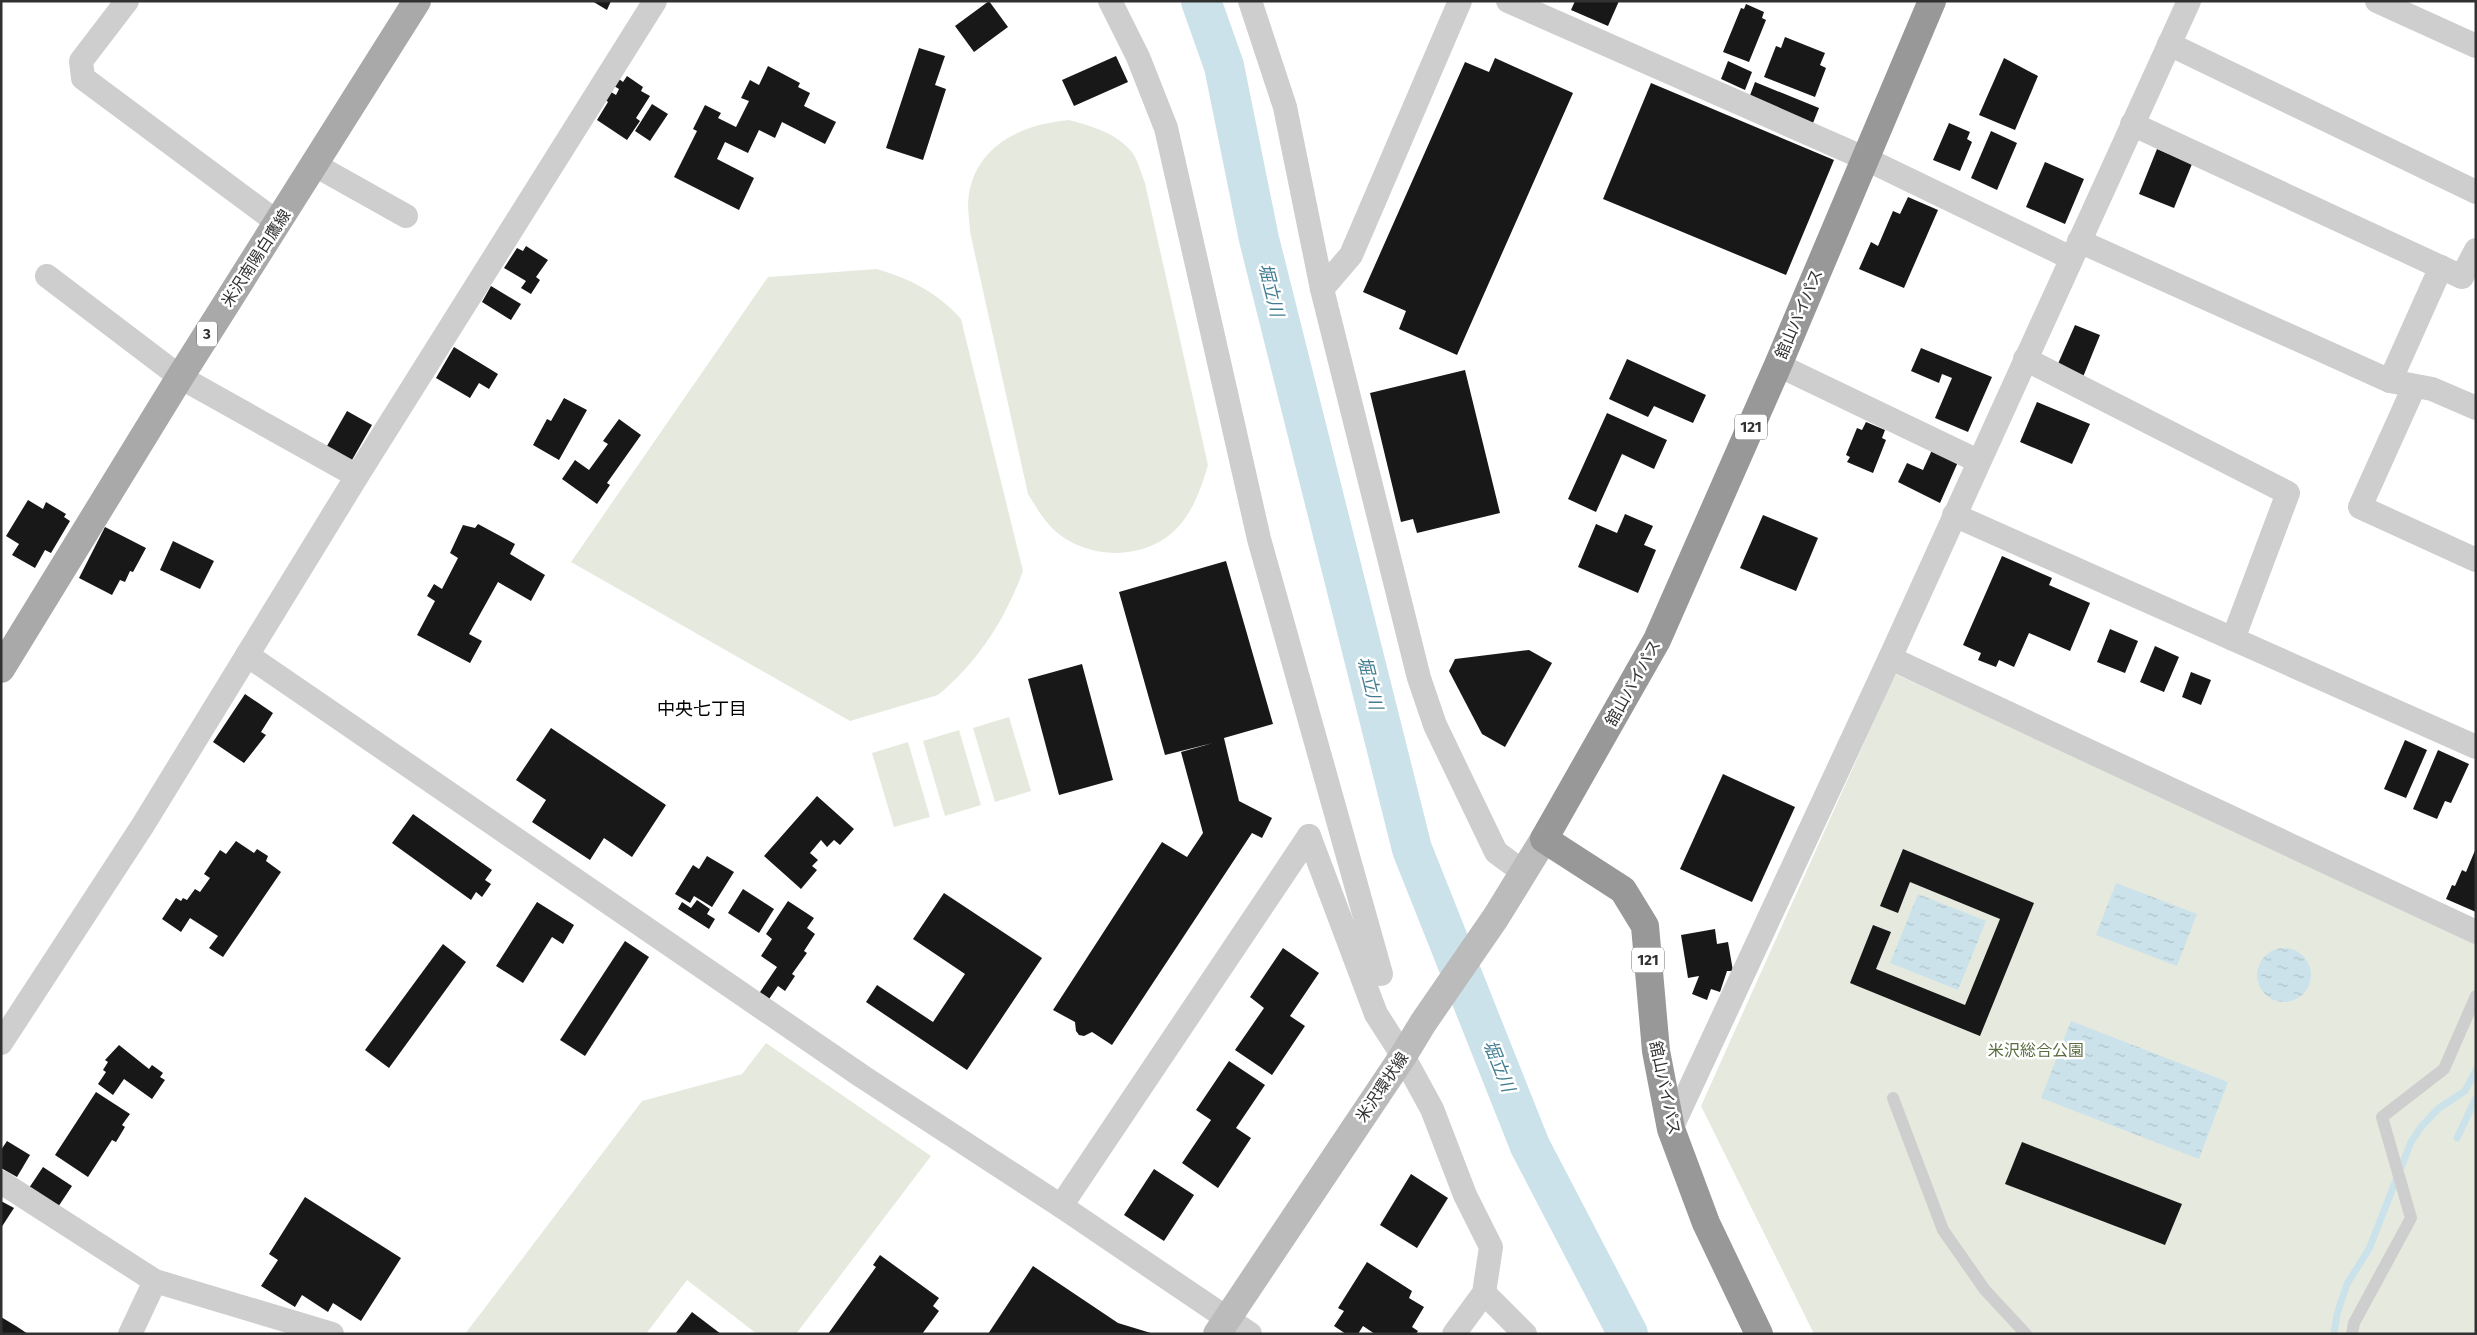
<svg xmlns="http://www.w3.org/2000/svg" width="2477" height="1335" font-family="'Fira Sans','Noto Sans JP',sans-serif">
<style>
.green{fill:#e6eade}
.water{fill:url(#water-ripples)}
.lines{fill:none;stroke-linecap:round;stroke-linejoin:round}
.stream{stroke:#cbe2ea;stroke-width:7}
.river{stroke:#cbe2ea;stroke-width:40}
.building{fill:#181818}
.lane{stroke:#cecece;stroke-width:12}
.street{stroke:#cecece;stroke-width:24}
.secondary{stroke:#bbb;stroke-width:28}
.primary{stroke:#a9a9a9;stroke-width:28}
.highway{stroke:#989898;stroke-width:28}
.labels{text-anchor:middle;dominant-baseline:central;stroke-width:5;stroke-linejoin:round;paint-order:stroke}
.shield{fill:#fff;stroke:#6f6f6f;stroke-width:1}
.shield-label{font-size:15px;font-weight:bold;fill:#313131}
.street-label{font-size:16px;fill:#313131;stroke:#fff}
.park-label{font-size:16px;fill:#5b6c40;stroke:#fff}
.water-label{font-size:18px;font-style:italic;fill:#427d91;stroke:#fff}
.neighbourhood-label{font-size:18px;fill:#000;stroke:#fff}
</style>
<defs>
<pattern id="water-ripples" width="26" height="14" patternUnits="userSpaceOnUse" patternTransform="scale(1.25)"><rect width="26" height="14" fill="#cbe2ea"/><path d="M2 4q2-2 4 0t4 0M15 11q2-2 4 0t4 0" fill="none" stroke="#afc2c9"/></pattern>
</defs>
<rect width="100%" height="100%" fill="#fff"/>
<g class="green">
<path d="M 1069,120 C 1091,126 1116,133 1131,151 C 1138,159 1141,174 1145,183 L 1208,465 C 1201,489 1192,515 1173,532 C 1141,561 1087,559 1055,531 C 1044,521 1036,507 1028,494 L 970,232 C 970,224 968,214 968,205 C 970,148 1020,124 1069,120 Z"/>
<path d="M 877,269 C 910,279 937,292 961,319 L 1023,571 C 1005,620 978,662 938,695 L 850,721 L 571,562 L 768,277 Z"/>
<path d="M 1895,674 L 2476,940 L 2476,1334 L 1814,1334 L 1701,1106 Z"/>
<path d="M 1009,717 L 1031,791 L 995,802 L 973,728 Z"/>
<path d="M 959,730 L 981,805 L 945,816 L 923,741 Z"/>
<path d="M 908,742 L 930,817 L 894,827 L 872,753 Z"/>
<path d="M 766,1043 L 931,1156 L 796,1334 L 757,1334 L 687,1280 L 646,1334 L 465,1334 L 642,1101 L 742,1074 Z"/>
</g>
<g class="water">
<path d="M 2116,883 L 2197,914 L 2177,966 L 2096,935 Z"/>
<path d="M 1918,894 L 1986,921 L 1958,990 L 1890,963 Z"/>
<circle cx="2284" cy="975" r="27"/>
<path d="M 2071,1021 L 2228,1082 L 2199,1159 L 2041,1098 Z"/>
</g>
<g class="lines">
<g class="stream">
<path d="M 2457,1138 L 2476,1098"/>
<path d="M 2334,1334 L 2337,1314 L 2347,1284 L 2369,1249 L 2411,1142 L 2421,1127 L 2439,1108 L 2465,1091 L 2476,1070"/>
</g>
<path class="river" d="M 1201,1 L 1224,66 L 1259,239 L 1412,849 L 1530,1146 L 1628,1334"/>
</g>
<g class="building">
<path d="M 592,1 L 611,1 L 607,10 Z"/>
<path d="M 989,1 L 1008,27 L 974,52 L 955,26 Z"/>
<path d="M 1575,1 L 1619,1 L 1608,26 L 1571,10 Z"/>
<path d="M 1746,4 L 1764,12 L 1762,18 L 1766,20 L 1749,62 L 1723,52 L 1741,8 L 1744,9 Z"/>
<path d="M 1785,37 L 1825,53 L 1820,65 L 1826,68 L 1815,97 L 1764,77 L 1776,46 L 1781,48 Z"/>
<path d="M 919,48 L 945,56 L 935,85 L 946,89 L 923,160 L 886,148 Z"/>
<path d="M 1116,56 L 1128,82 L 1074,106 L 1062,80 Z"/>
<path d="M 1495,58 L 1573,93 L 1457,355 L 1399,329 L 1406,311 L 1363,292 L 1465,62 L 1489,72 Z"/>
<path d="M 2004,58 L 2038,76 L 2015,130 L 1979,115 Z"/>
<path d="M 1728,61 L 1752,72 L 1745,90 L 1721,79 Z"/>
<path d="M 768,66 L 800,83 L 798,87 L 810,93 L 804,106 L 836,122 L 825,144 L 782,122 L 775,138 L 759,130 L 748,153 L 725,142 L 717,159 L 754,178 L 739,210 L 674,177 L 697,131 L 693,129 L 705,105 L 721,113 L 718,118 L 736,127 L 749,101 L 741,98 L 750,80 L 759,85 Z"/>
<path d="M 627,76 L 643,87 L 641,91 L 650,96 L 636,118 L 640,121 L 627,140 L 597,120 L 608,102 L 606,100 L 611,92 L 616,95 L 619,89 L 614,86 L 619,79 L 623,82 Z"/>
<path d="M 1755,82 L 1819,108 L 1813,123 L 1749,98 Z"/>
<path d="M 1651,83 L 1834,160 L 1786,275 L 1603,199 Z"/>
<path d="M 652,104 L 668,114 L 650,141 L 635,131 Z"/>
<path d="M 1949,123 L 1970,132 L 1967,139 L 1972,142 L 1960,171 L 1933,160 Z"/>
<path d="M 1991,131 L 2017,143 L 1997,190 L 1971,178 Z"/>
<path d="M 2157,149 L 2192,164 L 2174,208 L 2139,194 Z"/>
<path d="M 2045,162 L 2084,179 L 2065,224 L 2026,207 Z"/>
<path d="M 1908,197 L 1938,210 L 1904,288 L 1859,269 L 1871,242 L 1878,246 L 1893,211 L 1900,214 Z"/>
<path d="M 526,246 L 548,260 L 536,277 L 540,280 L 531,294 L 521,288 L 526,281 L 504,268 L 517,248 L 523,251 Z"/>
<path d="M 491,286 L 521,304 L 511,320 L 482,302 Z"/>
<path d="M 2075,325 L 2100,335 L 2083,377 L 2057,366 Z"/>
<path d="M 454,347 L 498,374 L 489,389 L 479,383 L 470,398 L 436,378 Z"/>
<path d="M 1921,348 L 1992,377 L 1968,432 L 1935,418 L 1952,378 L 1942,374 L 1939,383 L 1911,371 Z"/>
<path d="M 1627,359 L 1706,395 L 1693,423 L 1654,406 L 1648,417 L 1609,399 Z"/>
<path d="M 1465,370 L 1500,513 L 1417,533 L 1413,519 L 1401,522 L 1370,393 Z"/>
<path d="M 564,398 L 587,410 L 559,460 L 533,445 L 547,419 L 551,421 Z"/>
<path d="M 2037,402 L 2090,424 L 2072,464 L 2020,442 Z"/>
<path d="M 347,411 L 372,425 L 348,467 L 323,453 Z"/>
<path d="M 1607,413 L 1667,440 L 1654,469 L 1622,454 L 1596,512 L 1568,499 Z"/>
<path d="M 619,419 L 641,435 L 607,483 L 610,485 L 597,504 L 562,479 L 575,460 L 589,470 L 608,444 L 603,441 Z"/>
<path d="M 1866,422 L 1885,430 L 1882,438 L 1886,440 L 1873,473 L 1847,462 L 1850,457 L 1846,455 L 1857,428 L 1862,430 Z"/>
<path d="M 1932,450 L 1958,462 L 1940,503 L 1898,482 L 1907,463 L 1923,470 Z"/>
<path d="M 28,500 L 43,509 L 46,502 L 66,514 L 64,517 L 70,521 L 51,553 L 45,550 L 35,568 L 12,555 L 19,544 L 6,536 Z"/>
<path d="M 1625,514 L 1653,526 L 1644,545 L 1656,550 L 1638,593 L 1578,567 L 1596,524 L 1617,533 Z"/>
<path d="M 1763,515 L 1818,538 L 1796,591 L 1740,568 Z"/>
<path d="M 478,524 L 515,544 L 510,554 L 545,575 L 531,601 L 498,582 L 469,634 L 482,641 L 470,663 L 417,635 L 435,601 L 427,596 L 434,584 L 442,589 L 458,558 L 450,553 L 463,525 L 475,528 Z"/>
<path d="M 105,527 L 146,548 L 133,572 L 130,571 L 125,582 L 120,580 L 112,595 L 79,578 Z"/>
<path d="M 173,541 L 214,561 L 200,589 L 160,570 Z"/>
<path d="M 2002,556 L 2052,578 L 2049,585 L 2090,603 L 2070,651 L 2029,633 L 2014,667 L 1999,660 L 1996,667 L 1978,660 L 1981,653 L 1963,645 Z"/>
<path d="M 1226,561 L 1273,724 L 1224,738 L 1239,801 L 1272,818 L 1262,838 L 1252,833 L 1112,1045 L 1092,1032 L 1084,1036 L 1079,1035 L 1076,1031 L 1075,1022 L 1053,1010 L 1162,842 L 1187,857 L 1203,833 L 1181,752 L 1213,743 L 1165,755 L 1119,592 Z"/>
<path d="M 2110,629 L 2138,641 L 2125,673 L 2097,662 Z"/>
<path d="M 2155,646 L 2179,657 L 2164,692 L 2140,682 Z"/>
<path d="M 1529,650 L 1552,663 L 1505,747 L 1482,734 L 1449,671 L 1455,659 Z"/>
<path d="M 1082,664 L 1113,780 L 1059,795 L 1028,679 Z"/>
<path d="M 2191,672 L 2211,680 L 2201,705 L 2182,697 Z"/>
<path d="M 245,694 L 273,713 L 261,732 L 266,735 L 244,763 L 213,742 Z"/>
<path d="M 551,728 L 666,805 L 632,857 L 604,838 L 590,860 L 532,822 L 546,800 L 516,780 Z"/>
<path d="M 2405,740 L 2427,750 L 2406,798 L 2384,789 Z"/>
<path d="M 2438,750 L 2469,764 L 2451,803 L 2445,801 L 2437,819 L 2413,809 Z"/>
<path d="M 1723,774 L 1795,807 L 1752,902 L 1680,869 Z"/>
<path d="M 817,796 L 854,829 L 840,845 L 834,840 L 827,847 L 821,840 L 810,853 L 818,860 L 812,866 L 817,870 L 801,889 L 764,856 Z"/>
<path d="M 413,814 L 492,870 L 485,880 L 491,884 L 482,897 L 476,892 L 471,900 L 392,843 Z"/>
<path d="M 236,841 L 254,853 L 257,849 L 268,856 L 266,861 L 281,872 L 223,957 L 209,948 L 218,936 L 190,918 L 181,932 L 162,919 L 176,898 L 181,901 L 183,898 L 187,900 L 195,889 L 200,892 L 210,878 L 204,874 L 220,850 L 226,854 Z"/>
<path d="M 2476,848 L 2476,912 L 2446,899 L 2452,885 L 2455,886 L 2462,870 L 2466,872 Z"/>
<path d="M 1903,849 L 2034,903 L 1980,1036 L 1850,983 L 1873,925 L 1891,932 L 1876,969 L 1965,1005 L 2000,919 L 1910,882 L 1898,913 L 1880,906 Z"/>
<path d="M 707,856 L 734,872 L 712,907 L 694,896 L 690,903 L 675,894 L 693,865 L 699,869 Z"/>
<path d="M 743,889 L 774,909 L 759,933 L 728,913 Z"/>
<path d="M 944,893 L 1042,958 L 967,1070 L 866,1002 L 877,985 L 933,1022 L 965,974 L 913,939 Z"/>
<path d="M 697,900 L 710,909 L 707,914 L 715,919 L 709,929 L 678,909 L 682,902 L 691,908 Z"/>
<path d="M 788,901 L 814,918 L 807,928 L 815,934 L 804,951 L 807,953 L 792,974 L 795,976 L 785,991 L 778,986 L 767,1002 L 758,995 L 777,967 L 761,956 L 772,939 L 766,934 Z"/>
<path d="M 537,902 L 574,925 L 563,944 L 552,937 L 523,983 L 496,966 Z"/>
<path d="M 1715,929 L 1717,944 L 1728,942 L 1733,971 L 1727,971 L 1720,992 L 1711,989 L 1707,1000 L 1692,994 L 1699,976 L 1688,978 L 1681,935 Z"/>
<path d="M 625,941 L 649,957 L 585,1056 L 560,1040 Z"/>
<path d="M 443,944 L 466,962 L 389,1068 L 365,1050 Z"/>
<path d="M 1283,948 L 1319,973 L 1290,1016 L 1305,1026 L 1272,1075 L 1235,1050 L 1264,1008 L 1250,997 Z"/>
<path d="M 119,1045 L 149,1069 L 152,1065 L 163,1073 L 160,1077 L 165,1080 L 152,1099 L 124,1079 L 113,1095 L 98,1084 L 106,1072 L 103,1070 L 108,1062 L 105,1060 Z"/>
<path d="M 1229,1061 L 1265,1085 L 1236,1128 L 1251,1138 L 1218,1188 L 1182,1163 L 1211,1120 L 1196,1110 Z"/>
<path d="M 96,1092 L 130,1114 L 122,1125 L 125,1127 L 116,1142 L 112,1140 L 88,1177 L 55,1155 Z"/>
<path d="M 7,1141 L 30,1155 L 17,1177 L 1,1168 L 1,1150 Z"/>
<path d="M 2022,1142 L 2182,1204 L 2165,1245 L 2005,1184 Z"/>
<path d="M 43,1167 L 72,1186 L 58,1207 L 29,1188 Z"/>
<path d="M 1154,1169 L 1194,1195 L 1164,1241 L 1124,1215 Z"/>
<path d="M 1411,1174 L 1448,1198 L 1417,1248 L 1380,1225 Z"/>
<path d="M 305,1197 L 401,1258 L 361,1321 L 333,1303 L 328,1312 L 302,1295 L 295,1307 L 261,1286 L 278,1260 L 269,1254 Z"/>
<path d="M 1,1201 L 14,1208 L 1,1228 Z"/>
<path d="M 880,1255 L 939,1298 L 933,1306 L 939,1311 L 922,1334 L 828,1334 L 876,1267 L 873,1265 Z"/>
<path d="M 1367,1262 L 1412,1291 L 1409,1298 L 1424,1307 L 1412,1327 L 1418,1331 L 1416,1334 L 1375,1334 L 1363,1326 L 1358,1334 L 1346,1334 L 1334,1326 L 1344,1311 L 1338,1308 Z"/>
<path d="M 1033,1266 L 1118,1323 L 1154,1334 L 988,1334 Z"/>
<path d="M 692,1312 L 721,1334 L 675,1334 Z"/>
<path d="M 1,1317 L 16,1326 L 28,1334 L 1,1334 Z"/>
</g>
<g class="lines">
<g class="lane">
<path d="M 1893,1098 L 1943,1230 L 1985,1290 L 2026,1334"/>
<path d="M 2352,1334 L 2354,1323 L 2411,1218 L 2382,1117 L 2444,1069 L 2476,996"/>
</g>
<g class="street">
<path d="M 127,1 L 81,61 L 83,78 L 278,223"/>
<path d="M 1110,1 L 1138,57 L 1166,128 L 1259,539 L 1381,974"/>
<path d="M 1250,1 L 1285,107 L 1322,289 L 1419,678 L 1435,725 L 1496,852 L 1523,872"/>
<path d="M 1508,1 L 1864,158 L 2071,258"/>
<path d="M 2377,1 L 2476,46"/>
<path d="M 2169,44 L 2476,192"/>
<path d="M 2132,124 L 2462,277 L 2476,250"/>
<path d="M 315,165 L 406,216"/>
<path d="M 2079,241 L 2390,381 L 2432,389 L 2476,408"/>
<path d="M 47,276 L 180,377 L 357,476"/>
<path d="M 1322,289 L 1351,255 L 1460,1"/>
<path d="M 2025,359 L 2288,493 L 2233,639"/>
<path d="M 1778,365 L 1978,461"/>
<path d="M 2390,381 L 2441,267"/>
<path d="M 2414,387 L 2360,507 L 2476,560"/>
<path d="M 1954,515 L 2476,747"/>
<path d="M 247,655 L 863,1077 L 1061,1206 L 1250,1334"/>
<path d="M 1890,658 L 2476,932"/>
<path d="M 1309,836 L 1376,1014 L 1403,1056 L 1432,1109 L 1465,1195 L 1491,1247 L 1484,1293 L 1454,1334"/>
<path d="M 1,1043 L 143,825 L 357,476 L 655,1"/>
<path d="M 1671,1129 L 1890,658 L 2189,1"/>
<path d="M 1,1182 L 155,1281 L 332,1334"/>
<path d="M 1061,1206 L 1309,836"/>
<path d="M 1484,1293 L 1525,1334"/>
<path d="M 130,1334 L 155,1281"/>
</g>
<path class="secondary" d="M 1217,1334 L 1403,1056 L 1423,1023 L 1496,917 L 1544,839"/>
<path class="primary" d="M 1,669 L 180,377 L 417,1"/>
<path class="highway" d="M 1759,1334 L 1706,1223 L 1671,1129 L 1656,1051 L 1645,926 L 1623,890 L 1544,839 L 1657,640 L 1778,365 L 1932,1"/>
</g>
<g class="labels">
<g class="shield">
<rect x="197" y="321.5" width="20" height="25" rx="4"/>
<rect x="1735" y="414.5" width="32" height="25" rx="4"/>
<rect x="1632" y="947.5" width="32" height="25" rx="4"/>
</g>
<g class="shield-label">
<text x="207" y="334">3</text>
<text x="1751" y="427">121</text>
<text x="1648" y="960">121</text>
</g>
<g class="street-label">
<text transform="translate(256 258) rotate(-57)">米沢南陽白鷹線</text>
<text transform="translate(1799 314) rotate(-67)">舘山バイパス</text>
<text transform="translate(1633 683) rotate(-61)">舘山バイパス</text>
<text transform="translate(1382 1087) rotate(-56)">米沢環状線</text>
<text transform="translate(1665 1088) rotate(78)">舘山バイパス</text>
</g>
<g class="park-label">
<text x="2036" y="1050">米沢総合公園</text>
</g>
<g class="water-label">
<text transform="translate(1271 290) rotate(76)">堀立川</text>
<text transform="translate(1370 683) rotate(76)">堀立川</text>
<text transform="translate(1499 1066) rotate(68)">堀立川</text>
</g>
<g class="neighbourhood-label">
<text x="702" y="709">中央七丁目</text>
</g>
</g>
<rect width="2477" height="1335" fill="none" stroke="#313131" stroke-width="5"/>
</svg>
